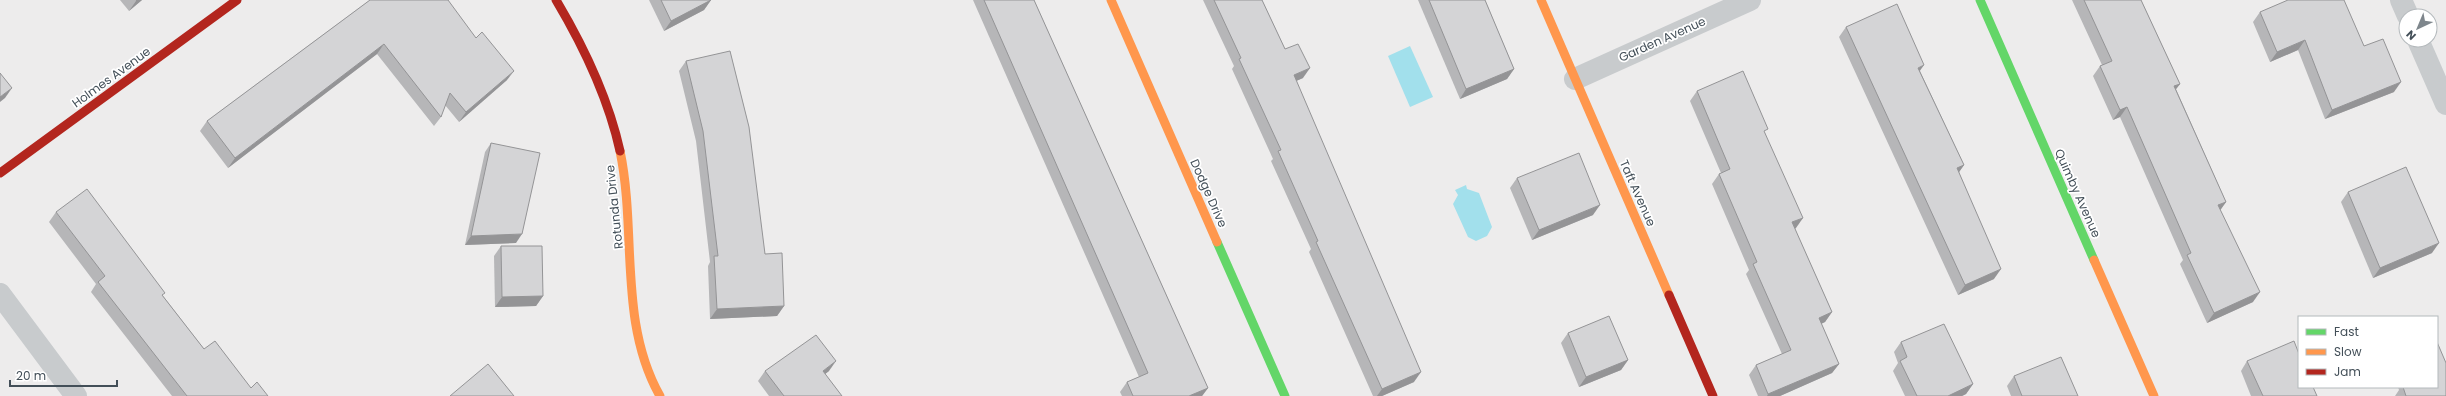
<svg xmlns="http://www.w3.org/2000/svg" width="2446" height="396" font-family="Poppins,sans-serif">
<style>
.water{fill:#a2e0ec}
.lines{fill:none;stroke-linecap:round;stroke-linejoin:round}
.street{stroke:#c8cbcd;stroke-width:22}
.fast{stroke:#63d668;stroke-width:9}
.slow{stroke:#ff974d;stroke-width:9}
.jam{stroke:#b3261e;stroke-width:9}
.wall{fill:#b6b6b8}
.shaded-wall{fill:#949496}
.building{fill:#d4d4d6;stroke:#949496}
.labels{text-anchor:middle;dominant-baseline:central;stroke-width:3.5;stroke-linejoin:round;paint-order:stroke}
.street-label{font-size:12px;fill:#434f58;stroke:#fff}
</style>
<rect width="100%" height="100%" fill="#edecec"/>
<g class="water">
<path d="M 1410,46 L 1433,97 L 1410,107 L 1388,56 Z"/>
<path d="M 1466,185 L 1467,189 L 1479,193 L 1492,227 L 1487,236 L 1476,241 L 1468,237 L 1453,204 L 1458,195 L 1455,190 Z"/>
</g>
<g class="lines">
<g class="street">
<path d="M 2401,0 L 2408,16"/>
<path d="M 2418,40 L 2446,104"/>
<path d="M 1575,79 L 1750,0"/>
<path d="M 0,294 L 76,396"/>
</g>
<g class="fast">
<path d="M 1980,0 L 2094,260"/>
<path d="M 1217,242 L 1285,396"/>
</g>
<g class="slow">
<path d="M 1111,0 L 1217,242"/>
<path d="M 1541,0 L 1669,295"/>
<path d="M 620,151 C 637,232 618,322 660,396"/>
<path d="M 2094,260 L 2154,396"/>
</g>
<g class="jam">
<path d="M 556,0 C 584,47 608,97 620,151"/>
<path d="M 0,173 L 237,0"/>
<path d="M 1669,295 L 1713,396"/>
</g>
</g>
<g class="wall">
<path d="M 120,0 L 142,0 L 129,11 Z"/>
<path d="M 370,0 L 507,80 L 459,122 L 445,105 L 441,117 L 434,126 L 377,54 L 228,168 L 200,131 L 207,121 Z"/>
<path d="M 649,0 L 711,0 L 704,10 L 664,31 Z"/>
<path d="M 973,0 L 1034,0 L 1208,388 L 1202,396 L 1122,396 L 1120,392 L 1127,382 L 1139,377 Z"/>
<path d="M 1203,0 L 1262,0 L 1285,49 L 1303,78 L 1296,81 L 1414,382 L 1382,396 L 1373,396 L 1309,252 L 1311,249 L 1271,161 L 1273,159 L 1232,69 L 1234,66 Z"/>
<path d="M 1418,0 L 1485,0 L 1514,69 L 1507,79 L 1460,99 Z"/>
<path d="M 2072,0 L 2141,0 L 2180,84 L 2176,89 L 2226,202 L 2220,210 L 2253,302 L 2207,323 L 2180,264 L 2183,260 L 2120,117 L 2113,120 L 2093,76 L 2100,66 L 2102,65 Z"/>
<path d="M 2260,12 L 2364,46 L 2394,92 L 2325,119 L 2298,50 L 2270,62 L 2253,22 Z"/>
<path d="M 1846,27 L 1920,71 L 1964,165 L 1959,172 L 1994,279 L 1958,295 L 1839,37 Z"/>
<path d="M 686,61 L 765,254 L 784,306 L 777,316 L 710,319 L 708,266 L 710,262 L 696,141 L 679,71 Z"/>
<path d="M 1697,91 L 1765,133 L 1796,228 L 1795,229 L 1832,312 L 1825,322 L 1821,324 L 1839,364 L 1832,373 L 1780,396 L 1758,396 L 1749,375 L 1756,365 L 1782,354 L 1746,274 L 1749,270 L 1712,184 L 1719,174 L 1721,173 L 1690,101 Z"/>
<path d="M 491,143 L 516,243 L 465,245 L 485,152 Z"/>
<path d="M 1517,178 L 1593,215 L 1532,240 L 1510,188 Z"/>
<path d="M 2348,192 L 2432,253 L 2373,278 L 2341,202 Z"/>
<path d="M 56,212 L 163,296 L 204,349 L 251,388 L 268,396 L 172,396 L 91,292 L 96,284 L 49,222 Z"/>
<path d="M 501,246 L 543,296 L 536,306 L 495,307 L 494,256 Z"/>
<path d="M 1568,333 L 1628,360 L 1621,370 L 1579,387 L 1561,343 Z"/>
<path d="M 1901,342 L 1973,384 L 1966,394 L 1962,396 L 1905,396 L 1893,371 L 1898,363 L 1894,352 Z"/>
<path d="M 2247,361 L 2317,396 L 2251,396 L 2241,371 Z"/>
<path d="M 765,371 L 829,371 L 825,374 L 842,396 L 769,396 L 758,381 Z"/>
<path d="M 2014,376 L 2078,396 L 2011,396 L 2007,386 Z"/>
<path d="M 2398,387 L 2437,387 L 2446,396 L 2395,396 L 2399,390 Z"/>
</g>
<g class="shaded-wall">
<path d="M 136,0 L 142,0 L 129,11 L 136,1 Z"/>
<path d="M 711,0 L 704,10 L 664,31 L 671,21 Z"/>
<path d="M 2305,40 L 2298,50 L 2270,62 L 2277,52 Z"/>
<path d="M 384,44 L 377,54 L 228,168 L 235,158 Z"/>
<path d="M 1924,65 L 1917,75 L 1918,68 Z"/>
<path d="M 1310,68 L 1303,78 L 1287,85 L 1294,75 Z"/>
<path d="M 1514,69 L 1507,79 L 1460,99 L 1466,89 Z"/>
<path d="M 514,71 L 507,80 L 459,122 L 466,112 Z"/>
<path d="M 2401,82 L 2394,92 L 2325,119 L 2332,110 Z"/>
<path d="M 2180,84 L 2173,93 L 2174,86 Z"/>
<path d="M 12,88 L 5,98 L 0,102 L 0,97 Z"/>
<path d="M 2127,107 L 2120,117 L 2113,120 L 2120,110 Z"/>
<path d="M 1964,165 L 1957,175 L 1957,168 Z"/>
<path d="M 2226,202 L 2219,212 L 2218,205 Z"/>
<path d="M 1600,205 L 1593,215 L 1532,240 L 1539,230 Z"/>
<path d="M 1803,218 L 1796,228 L 1785,232 L 1792,222 Z"/>
<path d="M 522,234 L 516,243 L 465,245 L 471,236 Z"/>
<path d="M 2439,243 L 2432,253 L 2373,278 L 2380,268 Z"/>
<path d="M 2001,269 L 1994,279 L 1958,295 L 1965,285 Z"/>
<path d="M 2260,292 L 2253,302 L 2207,323 L 2214,313 Z"/>
<path d="M 543,296 L 536,306 L 495,307 L 502,297 Z"/>
<path d="M 784,306 L 777,316 L 710,319 L 717,309 Z"/>
<path d="M 1832,312 L 1825,322 L 1812,328 L 1819,318 Z"/>
<path d="M 1628,360 L 1621,370 L 1579,387 L 1586,377 Z"/>
<path d="M 836,361 L 829,371 L 816,381 L 823,371 Z"/>
<path d="M 1839,364 L 1832,373 L 1780,396 L 1767,396 L 1768,394 Z"/>
<path d="M 1421,372 L 1414,382 L 1382,396 L 1377,396 L 1382,389 Z"/>
<path d="M 1973,384 L 1966,394 L 1962,396 L 1948,396 Z"/>
<path d="M 1208,388 L 1202,396 L 1189,396 Z"/>
</g>
<g class="building">
<path d="M 370,0 L 448,0 L 476,38 L 482,32 L 514,71 L 466,112 L 450,93 L 441,117 L 384,44 L 235,158 L 207,121 Z"/>
<path d="M 661,0 L 711,0 L 671,21 Z"/>
<path d="M 984,0 L 1034,0 L 1208,388 L 1189,396 L 1133,396 L 1127,382 L 1148,373 Z"/>
<path d="M 1214,0 L 1262,0 L 1285,49 L 1298,44 L 1310,68 L 1294,75 L 1421,372 L 1382,389 L 1316,242 L 1318,241 L 1278,151 L 1281,150 L 1239,59 L 1241,58 Z"/>
<path d="M 1429,0 L 1485,0 L 1514,69 L 1466,89 Z"/>
<path d="M 2084,0 L 2141,0 L 2180,84 L 2174,86 L 2226,202 L 2218,205 L 2260,292 L 2214,313 L 2187,255 L 2191,253 L 2127,107 L 2120,110 L 2100,66 L 2112,61 Z"/>
<path d="M 2288,0 L 2344,0 L 2364,46 L 2383,39 L 2401,82 L 2332,110 L 2305,40 L 2277,52 L 2260,12 Z"/>
<path d="M 1897,4 L 1924,65 L 1918,68 L 1964,165 L 1957,168 L 2001,269 L 1965,285 L 1846,27 Z"/>
<path d="M 730,51 L 749,127 L 765,254 L 782,253 L 784,306 L 717,309 L 714,256 L 718,256 L 703,131 L 686,61 Z"/>
<path d="M 1743,71 L 1768,129 L 1764,131 L 1803,218 L 1792,222 L 1832,312 L 1819,318 L 1839,364 L 1768,394 L 1756,365 L 1791,350 L 1753,264 L 1757,262 L 1719,174 L 1730,169 L 1697,91 Z"/>
<path d="M 0,73 L 12,88 L 0,97 Z"/>
<path d="M 491,143 L 540,153 L 522,234 L 471,236 Z"/>
<path d="M 1579,153 L 1600,205 L 1539,230 L 1517,178 Z"/>
<path d="M 2406,167 L 2439,243 L 2380,268 L 2348,192 Z"/>
<path d="M 87,189 L 165,293 L 162,295 L 204,349 L 215,341 L 251,388 L 257,382 L 268,396 L 187,396 L 98,282 L 105,276 L 56,212 Z"/>
<path d="M 501,246 L 542,246 L 543,296 L 502,297 Z"/>
<path d="M 1609,316 L 1628,360 L 1586,377 L 1568,333 Z"/>
<path d="M 1944,324 L 1973,384 L 1948,396 L 1917,396 L 1900,361 L 1907,357 L 1901,342 Z"/>
<path d="M 816,335 L 836,361 L 823,371 L 842,396 L 784,396 L 765,371 Z"/>
<path d="M 2294,341 L 2299,354 L 2299,387 L 2313,387 L 2317,396 L 2263,396 L 2247,361 Z"/>
<path d="M 2437,342 L 2446,363 L 2446,396 L 2406,396 L 2403,387 L 2437,387 Z"/>
<path d="M 2061,357 L 2078,396 L 2022,396 L 2014,376 Z"/>
<path d="M 488,364 L 514,396 L 450,396 Z"/>
</g>
<g class="labels">
<g class="street-label">
<text transform="translate(1662 39) rotate(-24)">Garden Avenue</text>
<text transform="translate(111 77) rotate(-36)">Holmes Avenue</text>
<text transform="translate(1209 193) rotate(66)">Dodge Drive</text>
<text transform="translate(1638 193) rotate(66)">Taft Avenue</text>
<text transform="translate(2078 193) rotate(66)">Quimby Avenue</text>
<text transform="translate(614 207) rotate(-96)">Rotunda Drive</text>
</g>
</g>
<rect x="2298" y="316" width="140" height="72" fill="#ffffff" stroke="#b4b9bc"/>
<rect x="2306" y="329" width="20" height="6" fill="#63d668" stroke="#b4b9bc"/>
<text x="2334" y="336" font-size="12" fill="#434f58">Fast</text>
<rect x="2306" y="349" width="20" height="6" fill="#ff974d" stroke="#b4b9bc"/>
<text x="2334" y="356" font-size="12" fill="#434f58">Slow</text>
<rect x="2306" y="369" width="20" height="6" fill="#b3261e" stroke="#b4b9bc"/>
<text x="2334" y="376" font-size="12" fill="#434f58">Jam</text>
<g transform="translate(2418 28) rotate(224)"><circle r="19" fill="#ffffff" stroke="#b4b9bc"/>
<path d="M0-3L7 15L0 10L-7 15Z" fill="#7e868c"/>
<text y="-6" font-size="11" font-weight="bold" text-anchor="middle" fill="#434f58">N</text>
</g>
<path d="M10 380v6h107v-6" fill="none" stroke="#434f58" stroke-width="2"/>
<text x="16" y="380" font-size="12" fill="#434f58" stroke="#ffffff" stroke-width="3" paint-order="stroke">20 m</text>
</svg>
